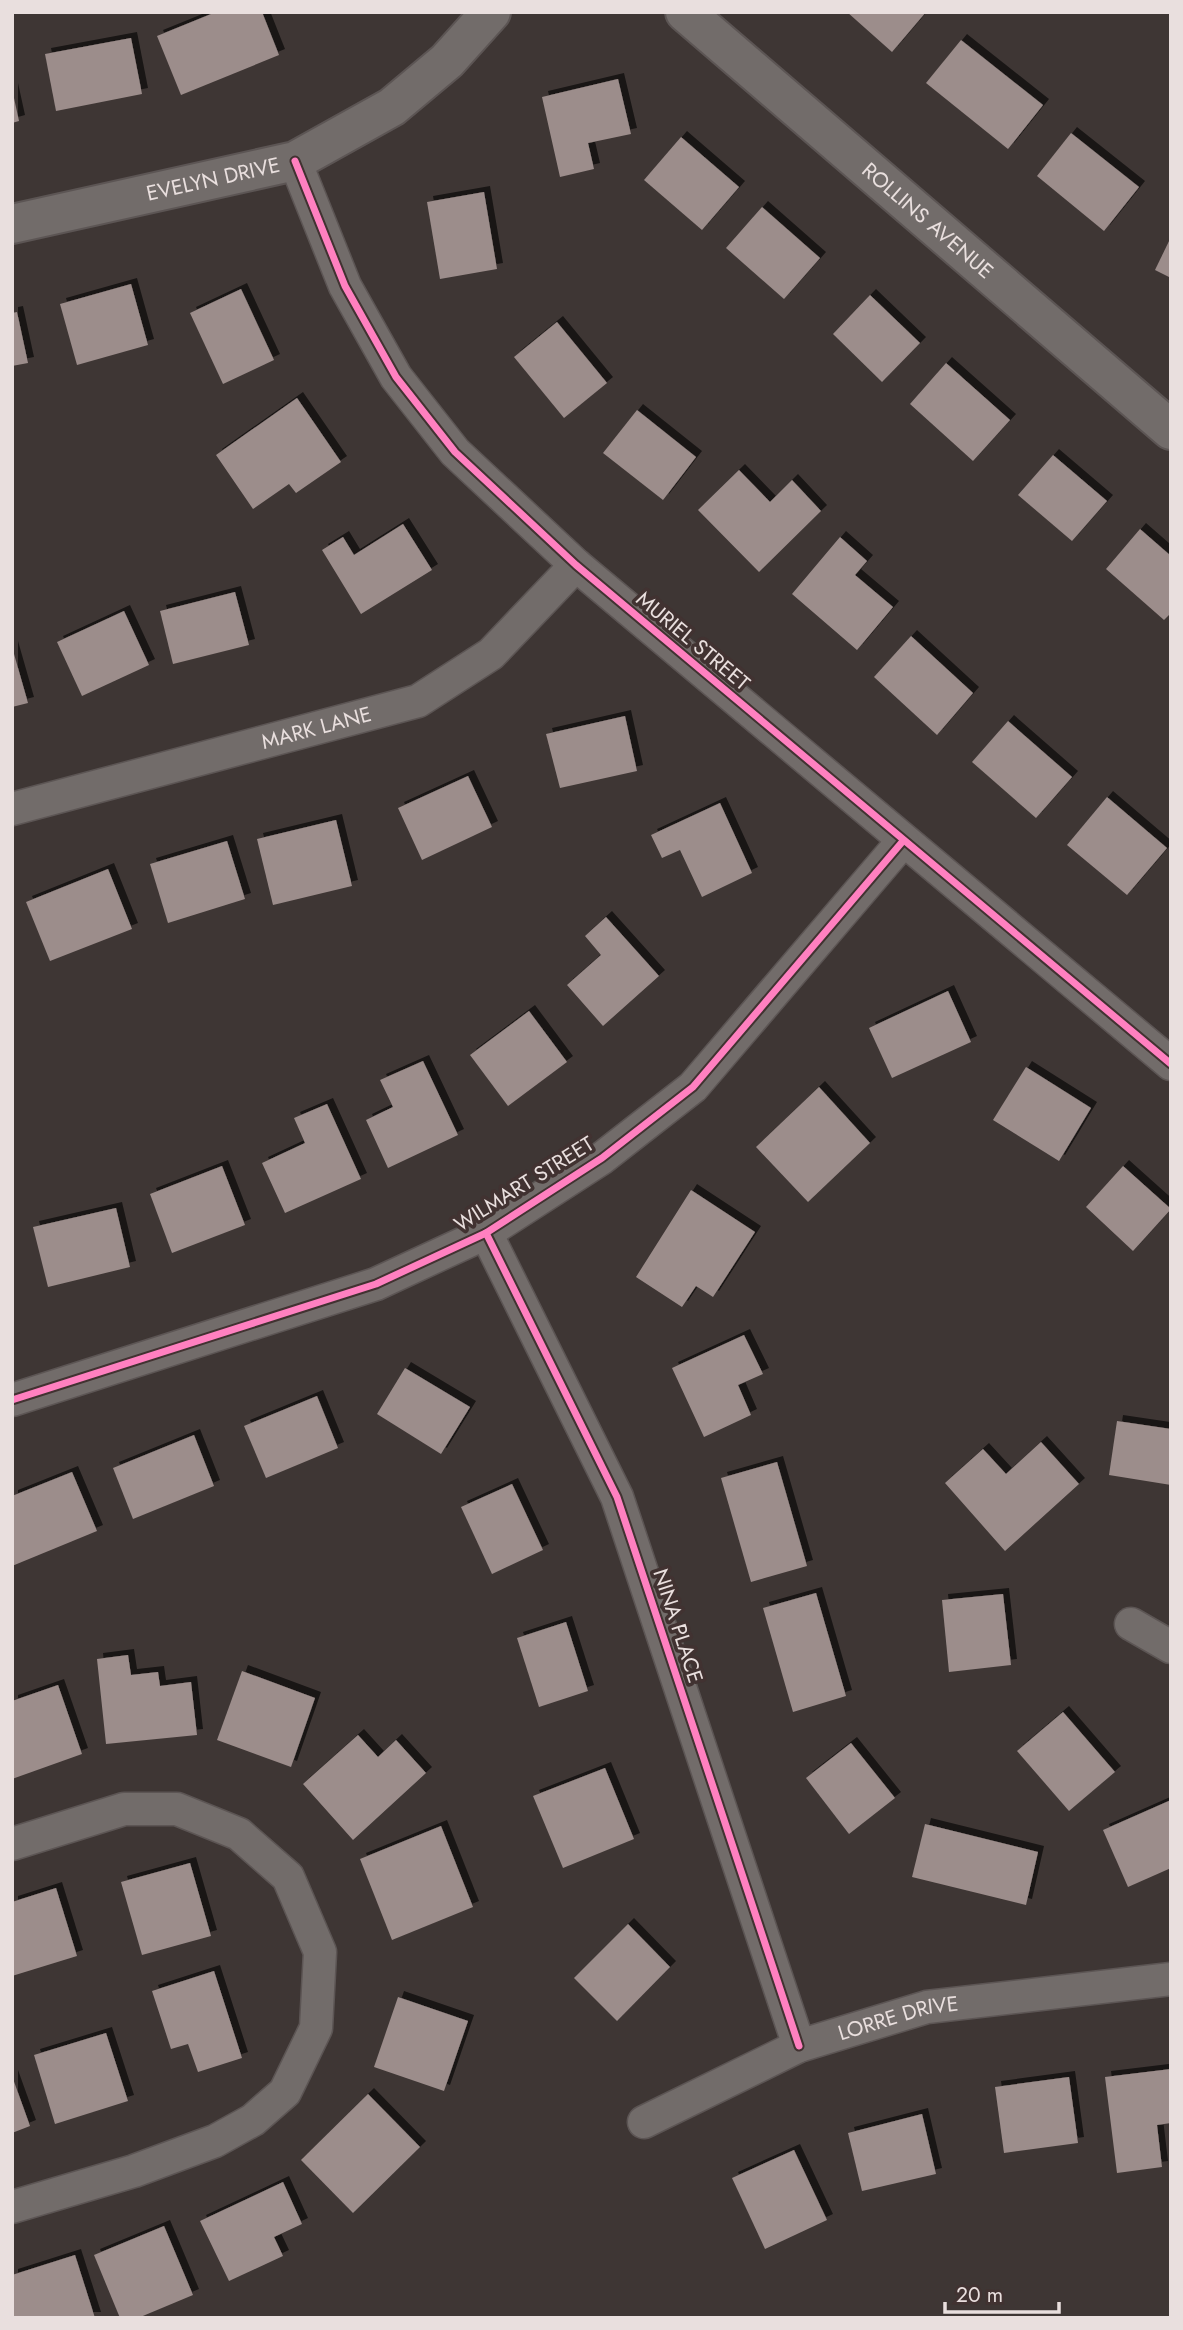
<svg xmlns="http://www.w3.org/2000/svg" width="1183" height="2330" font-family="Jost,sans-serif">
<style>
.building{fill:#9c8d8b;filter:url(#shadow)}
.lines{fill:none;stroke-linecap:round;stroke-linejoin:round}
.minor-casing{stroke:#5c5554;stroke-width:35}
.tertiary-casing{stroke:#5c5554;stroke-width:42}
.minor{stroke:#726c6a;stroke-width:32}
.tertiary{stroke:#726c6a;stroke-width:38}
.cycleway-casing{stroke:#413231;stroke-width:11}
.cycleway{stroke:#ff80c0;stroke-width:7}
.labels{text-anchor:middle;dominant-baseline:central;stroke-width:7;stroke-linejoin:round;paint-order:stroke}
.street-label{font-size:21px;fill:#e9dfde;stroke:#413231}
</style>
<defs>
<filter id="shadow"><feDropShadow dx="6" dy="-6" stdDeviation="0" flood-color="#0009"/></filter>
</defs>
<rect width="100%" height="100%" fill="#3e3634"/>
<g class="building">
<path d="M 216,12 L 262,12 L 279,55 L 181,95 L 157,36 Z"/>
<path d="M 847,12 L 926,12 L 892,52 Z"/>
<path d="M 131,38 L 142,94 L 56,111 L 45,54 Z"/>
<path d="M 961,40 L 1043,105 L 1008,149 L 926,83 Z"/>
<path d="M 618,79 L 631,134 L 588,143 L 594,169 L 560,177 L 542,97 Z"/>
<path d="M 12,89 L 19,121 L 12,123 Z"/>
<path d="M 1071,133 L 1139,187 L 1104,231 L 1037,176 Z"/>
<path d="M 681,137 L 739,187 L 702,230 L 644,180 Z"/>
<path d="M 484,192 L 497,269 L 440,279 L 427,202 Z"/>
<path d="M 762,207 L 820,258 L 784,299 L 726,248 Z"/>
<path d="M 1171,237 L 1171,278 L 1155,270 Z"/>
<path d="M 131,284 L 148,345 L 77,365 L 60,304 Z"/>
<path d="M 241,289 L 274,360 L 223,384 L 190,313 Z"/>
<path d="M 870,295 L 920,343 L 882,382 L 833,334 Z"/>
<path d="M 17,312 L 28,363 L 12,366 L 12,313 Z"/>
<path d="M 557,322 L 607,383 L 564,418 L 514,357 Z"/>
<path d="M 946,363 L 1010,420 L 973,461 L 910,404 Z"/>
<path d="M 297,398 L 341,462 L 296,493 L 289,484 L 253,509 L 216,455 Z"/>
<path d="M 637,410 L 696,457 L 663,500 L 603,453 Z"/>
<path d="M 1053,455 L 1107,501 L 1072,541 L 1018,495 Z"/>
<path d="M 739,470 L 770,502 L 792,480 L 821,511 L 759,572 L 698,510 Z"/>
<path d="M 403,524 L 432,570 L 361,614 L 322,550 L 343,537 L 354,555 Z"/>
<path d="M 1140,529 L 1171,556 L 1171,613 L 1164,620 L 1106,569 Z"/>
<path d="M 840,537 L 867,561 L 855,575 L 893,607 L 857,650 L 792,594 Z"/>
<path d="M 235,592 L 249,645 L 173,664 L 160,611 Z"/>
<path d="M 124,611 L 149,665 L 82,696 L 57,642 Z"/>
<path d="M 911,636 L 973,693 L 937,735 L 874,677 Z"/>
<path d="M 12,647 L 28,703 L 12,707 Z"/>
<path d="M 625,716 L 637,771 L 560,788 L 546,734 Z"/>
<path d="M 1008,721 L 1072,777 L 1036,818 L 972,762 Z"/>
<path d="M 468,776 L 492,827 L 422,860 L 398,808 Z"/>
<path d="M 1107,797 L 1167,848 L 1127,895 L 1067,845 Z"/>
<path d="M 720,803 L 752,873 L 702,897 L 680,850 L 662,858 L 651,835 Z"/>
<path d="M 336,820 L 352,886 L 273,905 L 257,839 Z"/>
<path d="M 227,841 L 245,899 L 168,923 L 150,864 Z"/>
<path d="M 108,869 L 132,929 L 50,961 L 26,902 Z"/>
<path d="M 606,917 L 659,976 L 603,1026 L 567,985 L 601,955 L 585,936 Z"/>
<path d="M 948,991 L 971,1042 L 892,1078 L 869,1028 Z"/>
<path d="M 529,1011 L 567,1062 L 508,1106 L 470,1055 Z"/>
<path d="M 423,1061 L 458,1135 L 388,1168 L 366,1120 L 393,1107 L 380,1080 Z"/>
<path d="M 1026,1067 L 1091,1108 L 1059,1161 L 993,1120 Z"/>
<path d="M 819,1087 L 870,1143 L 808,1202 L 756,1147 Z"/>
<path d="M 327,1104 L 361,1179 L 285,1213 L 262,1163 L 305,1143 L 294,1118 Z"/>
<path d="M 222,1166 L 245,1225 L 172,1253 L 150,1194 Z"/>
<path d="M 1123,1166 L 1171,1209 L 1133,1251 L 1086,1207 Z"/>
<path d="M 691,1190 L 755,1232 L 713,1297 L 696,1286 L 682,1307 L 636,1277 Z"/>
<path d="M 116,1208 L 130,1267 L 48,1287 L 33,1227 Z"/>
<path d="M 744,1335 L 763,1374 L 738,1385 L 751,1415 L 704,1437 L 672,1368 Z"/>
<path d="M 405,1368 L 470,1407 L 441,1454 L 377,1414 Z"/>
<path d="M 317,1396 L 338,1448 L 266,1478 L 244,1426 Z"/>
<path d="M 1117,1421 L 1171,1429 L 1171,1485 L 1109,1475 Z"/>
<path d="M 194,1435 L 214,1486 L 133,1519 L 113,1468 Z"/>
<path d="M 1041,1442 L 1079,1484 L 1005,1551 L 945,1483 L 983,1449 L 1006,1474 Z"/>
<path d="M 777,1462 L 807,1566 L 751,1582 L 721,1478 Z"/>
<path d="M 72,1472 L 97,1531 L 12,1566 L 12,1496 Z"/>
<path d="M 512,1484 L 543,1550 L 492,1574 L 461,1507 Z"/>
<path d="M 816,1593 L 846,1696 L 793,1712 L 763,1608 Z"/>
<path d="M 1003,1594 L 1011,1665 L 949,1672 L 942,1600 Z"/>
<path d="M 566,1622 L 588,1691 L 539,1707 L 517,1638 Z"/>
<path d="M 128,1655 L 131,1675 L 158,1672 L 160,1686 L 191,1682 L 197,1735 L 106,1744 L 97,1659 Z"/>
<path d="M 242,1671 L 315,1698 L 291,1767 L 217,1740 Z"/>
<path d="M 58,1685 L 82,1754 L 12,1779 L 12,1701 Z"/>
<path d="M 1063,1712 L 1115,1772 L 1069,1811 L 1017,1751 Z"/>
<path d="M 358,1735 L 378,1757 L 396,1740 L 426,1773 L 353,1840 L 303,1784 Z"/>
<path d="M 851,1743 L 895,1798 L 849,1834 L 806,1778 Z"/>
<path d="M 605,1768 L 634,1839 L 563,1868 L 533,1796 Z"/>
<path d="M 1171,1800 L 1171,1868 L 1128,1887 L 1103,1830 Z"/>
<path d="M 925,1824 L 1038,1852 L 1026,1905 L 912,1877 Z"/>
<path d="M 441,1826 L 473,1907 L 392,1940 L 360,1859 Z"/>
<path d="M 190,1863 L 211,1936 L 142,1955 L 121,1882 Z"/>
<path d="M 56,1888 L 77,1956 L 12,1976 L 12,1902 Z"/>
<path d="M 628,1924 L 670,1967 L 617,2021 L 574,1978 Z"/>
<path d="M 214,1971 L 242,2058 L 198,2072 L 188,2044 L 171,2049 L 152,1991 Z"/>
<path d="M 398,1997 L 468,2021 L 444,2091 L 374,2067 Z"/>
<path d="M 106,2033 L 128,2101 L 55,2124 L 34,2055 Z"/>
<path d="M 1171,2069 L 1171,2123 L 1157,2125 L 1162,2167 L 1117,2173 L 1105,2077 Z"/>
<path d="M 12,2076 L 30,2126 L 12,2133 Z"/>
<path d="M 1069,2077 L 1078,2143 L 1004,2153 L 995,2087 Z"/>
<path d="M 368,2094 L 420,2147 L 353,2213 L 301,2160 Z"/>
<path d="M 922,2114 L 936,2174 L 862,2191 L 848,2133 Z"/>
<path d="M 794,2150 L 827,2220 L 765,2249 L 732,2178 Z"/>
<path d="M 283,2182 L 302,2224 L 274,2237 L 283,2256 L 229,2281 L 200,2221 Z"/>
<path d="M 164,2226 L 193,2295 L 138,2318 L 120,2318 L 94,2255 Z"/>
<path d="M 75,2255 L 95,2318 L 12,2318 L 12,2275 Z"/>
</g>
<g class="lines">
<defs>
<g id="minor">
<path d="M 295,161 L 345,286 L 396,377 L 455,452 L 576,565 L 1171,1064"/>
<path id="s1" d="M 12,809 L 418,701 L 491,654 L 576,565"/>
<path d="M 486,1233 L 617,1497 L 799,2046"/>
<path d="M 12,1400 L 376,1284 L 486,1233 L 602,1158 L 693,1087 L 903,841"/>
<path d="M 1131,1624 L 1171,1647"/>
<path d="M 12,1844 L 124,1809 L 177,1809 L 239,1834 L 288,1877 L 320,1952 L 316,2028 L 285,2092 L 253,2120 L 215,2141 L 134,2171 L 12,2207"/>
<path id="s2" d="M 644,2122 L 799,2046 L 927,2007 L 1171,1979"/>
</g>
<g id="tertiary">
<path id="s3" d="M 685,12 L 1171,430"/>
<path id="s4" d="M 12,224 L 295,161 L 392,107 L 447,61 L 491,12"/>
</g>
</defs>
<use href="#minor" class="minor-casing"/>
<use href="#tertiary" class="tertiary-casing"/>
<use href="#minor" class="minor"/>
<use href="#tertiary" class="tertiary"/>
<defs>
<g id="cycleway">
<path d="M 295,161 L 345,286 L 396,377 L 455,452 L 576,565 L 1171,1064"/>
<path d="M 486,1233 L 617,1497 L 799,2046"/>
<path d="M 12,1400 L 376,1284 L 486,1233 L 602,1158 L 693,1087 L 903,841"/>
</g>
</defs>
<use href="#cycleway" class="cycleway-casing"/>
<use href="#cycleway" class="cycleway"/>
</g>
<g class="labels">
<g class="street-label">
<text stroke="none"><textPath href="#s4" startOffset="206">EVELYN DRIVE</textPath></text>
<text stroke="none"><textPath href="#s3" startOffset="320">ROLLINS AVENUE</textPath></text>
<text transform="translate(693 641) rotate(40)">MURIEL STREET</text>
<text stroke="none"><textPath href="#s1" startOffset="315">MARK LANE</textPath></text>
<text transform="translate(524 1184) rotate(-32)">WILMART STREET</text>
<text transform="translate(678 1626) rotate(72)">NINA PLACE</text>
<text stroke="none"><textPath href="#s2" startOffset="276">LORRE DRIVE</textPath></text>
</g>
</g>
<rect width="1183" height="2330" fill="none" stroke="#e9dfde" stroke-width="28"/>
<path d="M945 2302v10h114v-10" fill="none" stroke="#e9dfde" stroke-width="3.5"/>
<text x="956" y="2302" font-size="21" fill="#e9dfde" stroke="#413231" stroke-width="5" paint-order="stroke">20 m</text>
</svg>
